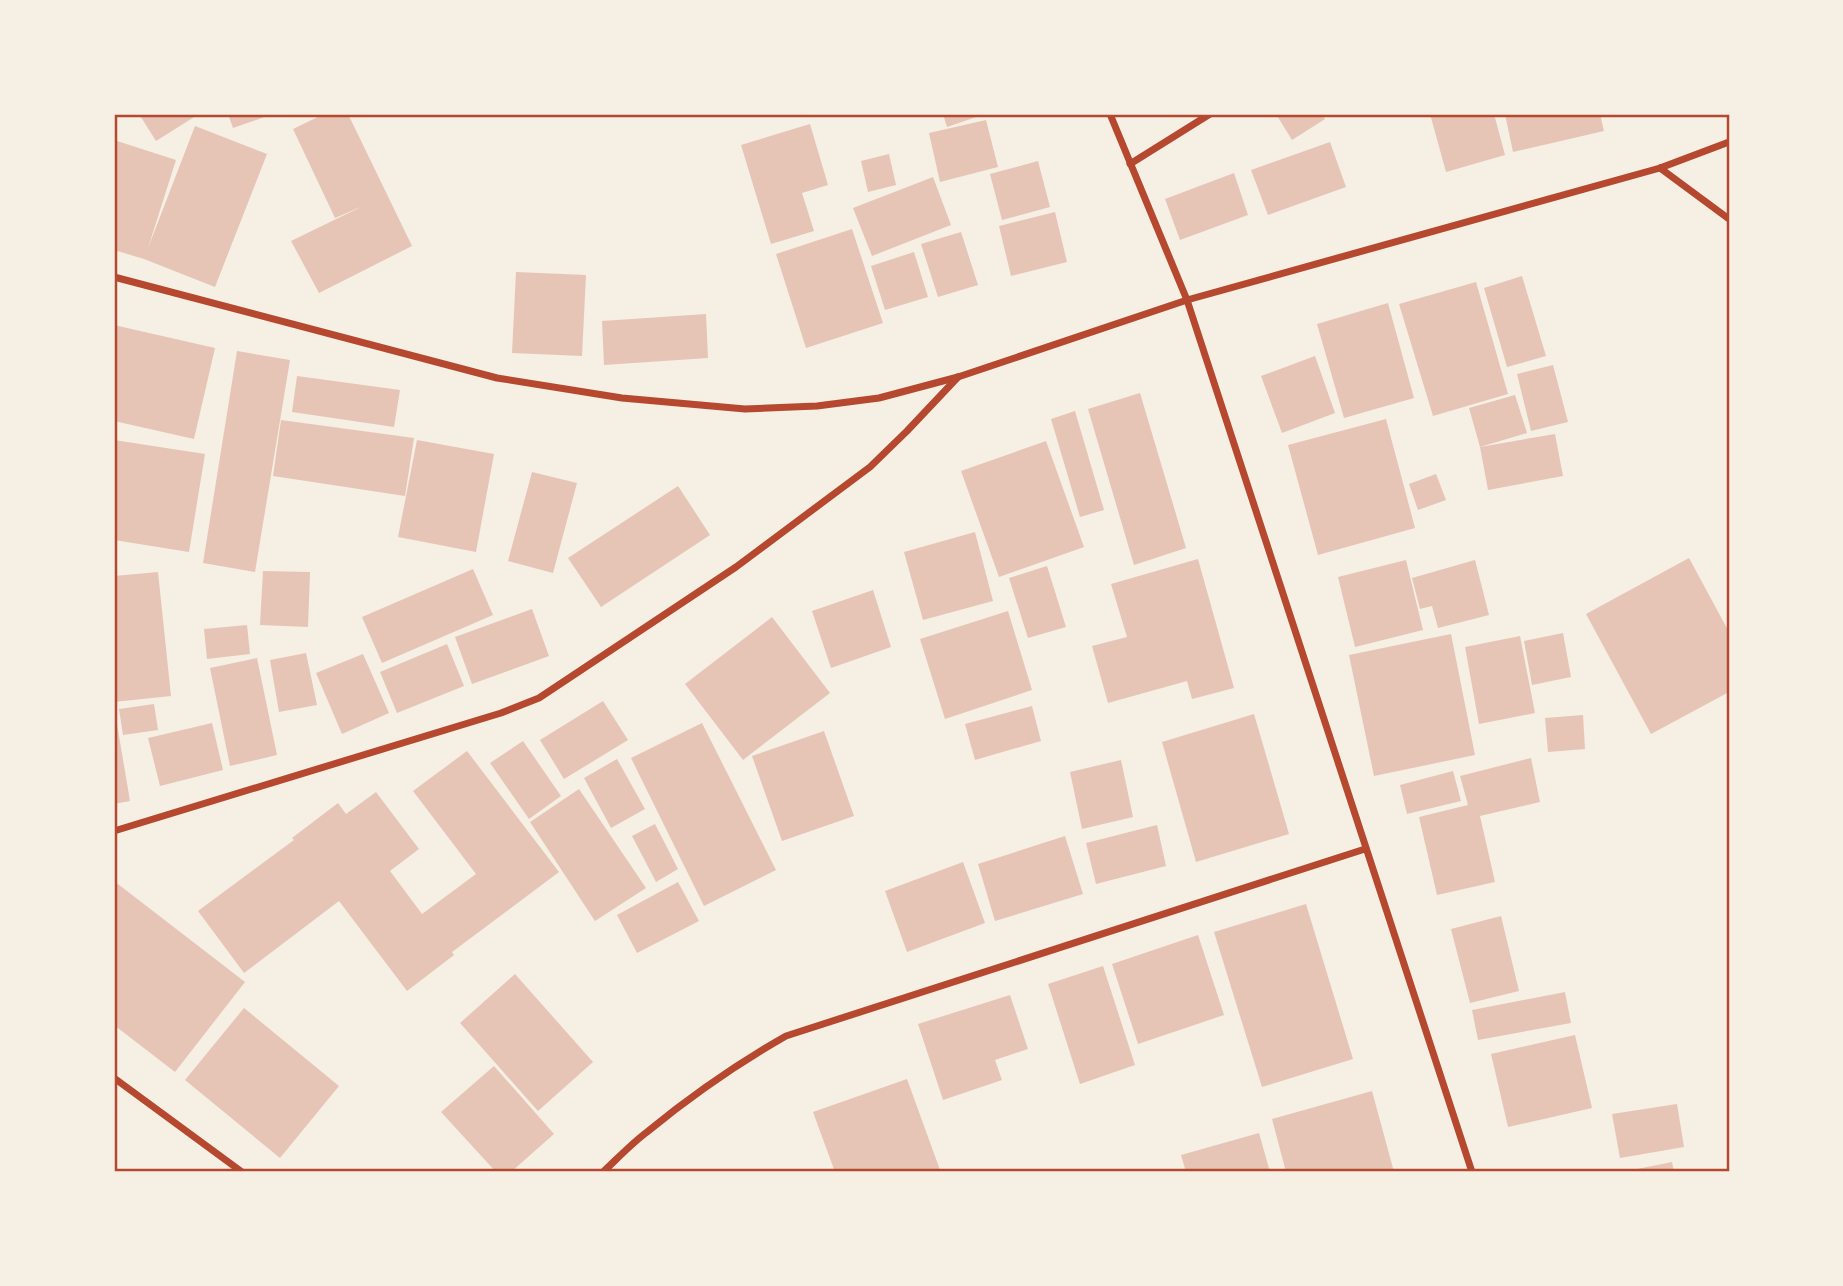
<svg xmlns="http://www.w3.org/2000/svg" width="1843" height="1286" font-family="Overpass,sans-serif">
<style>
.building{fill:#e6c5b7}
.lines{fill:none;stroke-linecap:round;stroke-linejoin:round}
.minor{stroke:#b5482f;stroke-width:7}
.neatline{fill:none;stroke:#b5482f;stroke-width:2.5}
</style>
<rect width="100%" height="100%" fill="#f6efe4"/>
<g class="building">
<path d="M 139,114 L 199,114 L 156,141 Z"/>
<path d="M 228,114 L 273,114 L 233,128 Z"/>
<path d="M 324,114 L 348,114 L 412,246 L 319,293 L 291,241 L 363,206 L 335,218 L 293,129 Z"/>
<path d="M 943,114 L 985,114 L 947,127 Z"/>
<path d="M 1276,114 L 1322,114 L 1325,119 L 1292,140 Z"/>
<path d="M 1430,114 L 1494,114 L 1505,155 L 1446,172 Z"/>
<path d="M 1505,114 L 1600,114 L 1604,131 L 1513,152 Z"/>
<path d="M 986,120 L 998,167 L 940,182 L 929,133 Z"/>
<path d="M 810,124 L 828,185 L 802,193 L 814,231 L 771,244 L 741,145 Z"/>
<path d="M 195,126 L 267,154 L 215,287 L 144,259 L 114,250 L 114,140 L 176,160 L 148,248 Z"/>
<path d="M 1330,142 L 1346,187 L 1268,215 L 1251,170 Z"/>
<path d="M 889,154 L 896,185 L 868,192 L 861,161 Z"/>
<path d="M 1038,161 L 1050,207 L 1002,220 L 990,174 Z"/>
<path d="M 1234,173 L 1248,215 L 1180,240 L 1165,199 Z"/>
<path d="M 933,177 L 951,225 L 872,256 L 853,208 Z"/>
<path d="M 1055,212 L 1067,262 L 1011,276 L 999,226 Z"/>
<path d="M 852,229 L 883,323 L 806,348 L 776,254 Z"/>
<path d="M 961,232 L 978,285 L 938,297 L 921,244 Z"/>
<path d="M 914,252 L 928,297 L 885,310 L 871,266 Z"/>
<path d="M 516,272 L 586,275 L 582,356 L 512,353 Z"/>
<path d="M 1522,276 L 1546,356 L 1507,367 L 1484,288 Z"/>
<path d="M 1476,282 L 1508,394 L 1433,416 L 1399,304 Z"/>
<path d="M 1388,303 L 1414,398 L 1344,418 L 1317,324 Z"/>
<path d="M 706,314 L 708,358 L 604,365 L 602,321 Z"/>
<path d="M 114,325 L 215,348 L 194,439 L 114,421 Z"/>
<path d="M 237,351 L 290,360 L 255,572 L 203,563 Z"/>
<path d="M 1315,356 L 1335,413 L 1282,433 L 1261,376 Z"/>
<path d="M 1553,365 L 1568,422 L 1531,431 L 1517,374 Z"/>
<path d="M 297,376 L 400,390 L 394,427 L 292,412 Z"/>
<path d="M 1140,393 L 1186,548 L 1134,565 L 1088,409 Z"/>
<path d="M 1515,395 L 1527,433 L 1480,447 L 1469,408 Z"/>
<path d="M 1075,411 L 1104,510 L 1080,517 L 1051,419 Z"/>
<path d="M 1386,419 L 1415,528 L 1318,555 L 1288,445 Z"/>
<path d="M 281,420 L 414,438 L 405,496 L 273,476 Z"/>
<path d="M 1555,434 L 1563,476 L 1488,490 L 1480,447 Z"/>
<path d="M 114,440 L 205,454 L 189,552 L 114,540 Z"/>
<path d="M 417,440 L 494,454 L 476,552 L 398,537 Z"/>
<path d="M 1046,441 L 1084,547 L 999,577 L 961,471 Z"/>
<path d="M 532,472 L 577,483 L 553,573 L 508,561 Z"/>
<path d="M 1436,474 L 1446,500 L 1418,510 L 1409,484 Z"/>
<path d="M 678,486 L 710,535 L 601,607 L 568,558 Z"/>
<path d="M 975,532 L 993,601 L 923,620 L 904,552 Z"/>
<path d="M 1689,558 L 1729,632 L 1729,692 L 1651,734 L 1586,614 Z"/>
<path d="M 1198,559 L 1234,688 L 1192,699 L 1187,681 L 1108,703 L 1092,646 L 1127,637 L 1111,584 Z"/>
<path d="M 1406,560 L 1423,630 L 1355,647 L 1338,577 Z"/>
<path d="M 1475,560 L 1489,615 L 1438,628 L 1432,606 L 1420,609 L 1412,578 Z"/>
<path d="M 1047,566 L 1066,627 L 1028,638 L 1009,578 Z"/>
<path d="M 473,569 L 493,615 L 382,663 L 362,617 Z"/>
<path d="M 263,571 L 310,572 L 308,627 L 260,625 Z"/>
<path d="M 158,572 L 171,696 L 114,702 L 114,576 Z"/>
<path d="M 873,590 L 891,647 L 831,668 L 812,611 Z"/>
<path d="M 532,609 L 549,656 L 472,684 L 455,637 Z"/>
<path d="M 1008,611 L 1032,690 L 945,719 L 920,639 Z"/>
<path d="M 772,617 L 830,693 L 743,760 L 685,684 Z"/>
<path d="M 247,625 L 250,654 L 207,659 L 204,629 Z"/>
<path d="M 1563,633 L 1571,677 L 1532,685 L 1524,641 Z"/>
<path d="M 1451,634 L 1475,755 L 1374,776 L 1349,655 Z"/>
<path d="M 1520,636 L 1535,713 L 1479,724 L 1465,647 Z"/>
<path d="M 447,644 L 464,686 L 397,713 L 380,672 Z"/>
<path d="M 306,653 L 317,705 L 279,712 L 270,660 Z"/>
<path d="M 363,654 L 389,713 L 342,734 L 316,673 Z"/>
<path d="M 257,658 L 277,755 L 230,766 L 210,668 Z"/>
<path d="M 603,701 L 628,740 L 564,779 L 540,740 Z"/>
<path d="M 154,704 L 158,730 L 123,735 L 119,709 Z"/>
<path d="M 1032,706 L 1041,741 L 975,760 L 965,724 Z"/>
<path d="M 1254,714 L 1289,834 L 1196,862 L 1162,742 Z"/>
<path d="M 1583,715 L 1585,749 L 1548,752 L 1545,718 Z"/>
<path d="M 212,723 L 223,770 L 160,786 L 148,738 Z"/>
<path d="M 702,723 L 776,870 L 704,906 L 631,758 Z"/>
<path d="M 117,724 L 130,801 L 114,804 L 114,725 Z"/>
<path d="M 824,731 L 854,816 L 782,841 L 752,756 Z"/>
<path d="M 523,741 L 561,796 L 529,819 L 490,763 Z"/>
<path d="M 467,751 L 559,872 L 452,952 L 454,955 L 407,991 L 339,901 L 244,973 L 198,911 L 294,840 L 292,838 L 338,803 L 346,814 L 376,792 L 419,849 L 390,871 L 422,914 L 476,874 L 413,791 Z"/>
<path d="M 1531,758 L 1540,802 L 1480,816 L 1495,882 L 1437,895 L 1419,817 L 1468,805 L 1460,776 Z"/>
<path d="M 617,759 L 645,809 L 611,828 L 584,778 Z"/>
<path d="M 1121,760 L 1133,817 L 1082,829 L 1070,772 Z"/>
<path d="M 1453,771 L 1461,801 L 1407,814 L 1400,785 Z"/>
<path d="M 579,789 L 646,888 L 595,921 L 530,822 Z"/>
<path d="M 655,824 L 678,869 L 656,882 L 632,836 Z"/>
<path d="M 1157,825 L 1166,866 L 1096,884 L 1086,843 Z"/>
<path d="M 1065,836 L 1083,894 L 995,921 L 978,864 Z"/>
<path d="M 963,862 L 985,923 L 907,952 L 885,891 Z"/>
<path d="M 114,881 L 245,982 L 175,1072 L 114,1025 Z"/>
<path d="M 678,882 L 699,921 L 637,953 L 617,915 Z"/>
<path d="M 1306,904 L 1353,1059 L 1262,1087 L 1214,932 Z"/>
<path d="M 1501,916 L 1519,991 L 1470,1003 L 1451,929 Z"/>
<path d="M 1198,935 L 1224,1015 L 1138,1044 L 1112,964 Z"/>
<path d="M 1103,966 L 1135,1065 L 1080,1084 L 1048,984 Z"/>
<path d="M 515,974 L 593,1062 L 538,1111 L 460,1023 Z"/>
<path d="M 1565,992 L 1571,1023 L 1478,1040 L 1472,1010 Z"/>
<path d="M 1010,995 L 1028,1049 L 995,1060 L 1002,1080 L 943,1100 L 918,1024 Z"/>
<path d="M 244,1008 L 339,1086 L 280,1158 L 185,1080 Z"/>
<path d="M 1575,1035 L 1592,1108 L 1508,1127 L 1491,1054 Z"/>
<path d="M 494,1066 L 554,1134 L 511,1172 L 496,1172 L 441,1112 Z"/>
<path d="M 907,1079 L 940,1170 L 933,1172 L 835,1172 L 813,1112 Z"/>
<path d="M 1372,1091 L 1394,1172 L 1286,1172 L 1272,1119 Z"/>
<path d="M 1677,1104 L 1684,1147 L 1620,1158 L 1612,1114 Z"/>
<path d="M 1259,1133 L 1270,1172 L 1186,1172 L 1181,1155 Z"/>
<path d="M 1672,1162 L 1674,1172 L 1628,1172 L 1627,1171 Z"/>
</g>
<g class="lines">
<g class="minor">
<path d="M 1110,114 L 1187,300 L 1472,1172"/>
<path d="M 1130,164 L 1210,114"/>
<path d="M 1660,168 L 1729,219"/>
<path d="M 114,277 L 497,378 L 622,398 L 745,409 L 817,406 L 879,398 L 958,377 L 1187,300 L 1660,168 L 1729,142"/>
<path d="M 114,831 L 501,713 L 539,698 L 736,567 L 870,467 L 907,431 L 958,377"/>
<path d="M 114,1078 L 242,1172"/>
<path d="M 603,1172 C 617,1159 631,1144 647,1132 C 691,1096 737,1064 786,1036 L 1365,849"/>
</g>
</g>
<rect width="1843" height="1286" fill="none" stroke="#f6efe4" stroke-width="231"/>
<rect x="116" y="116" width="1612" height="1054" class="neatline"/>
</svg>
